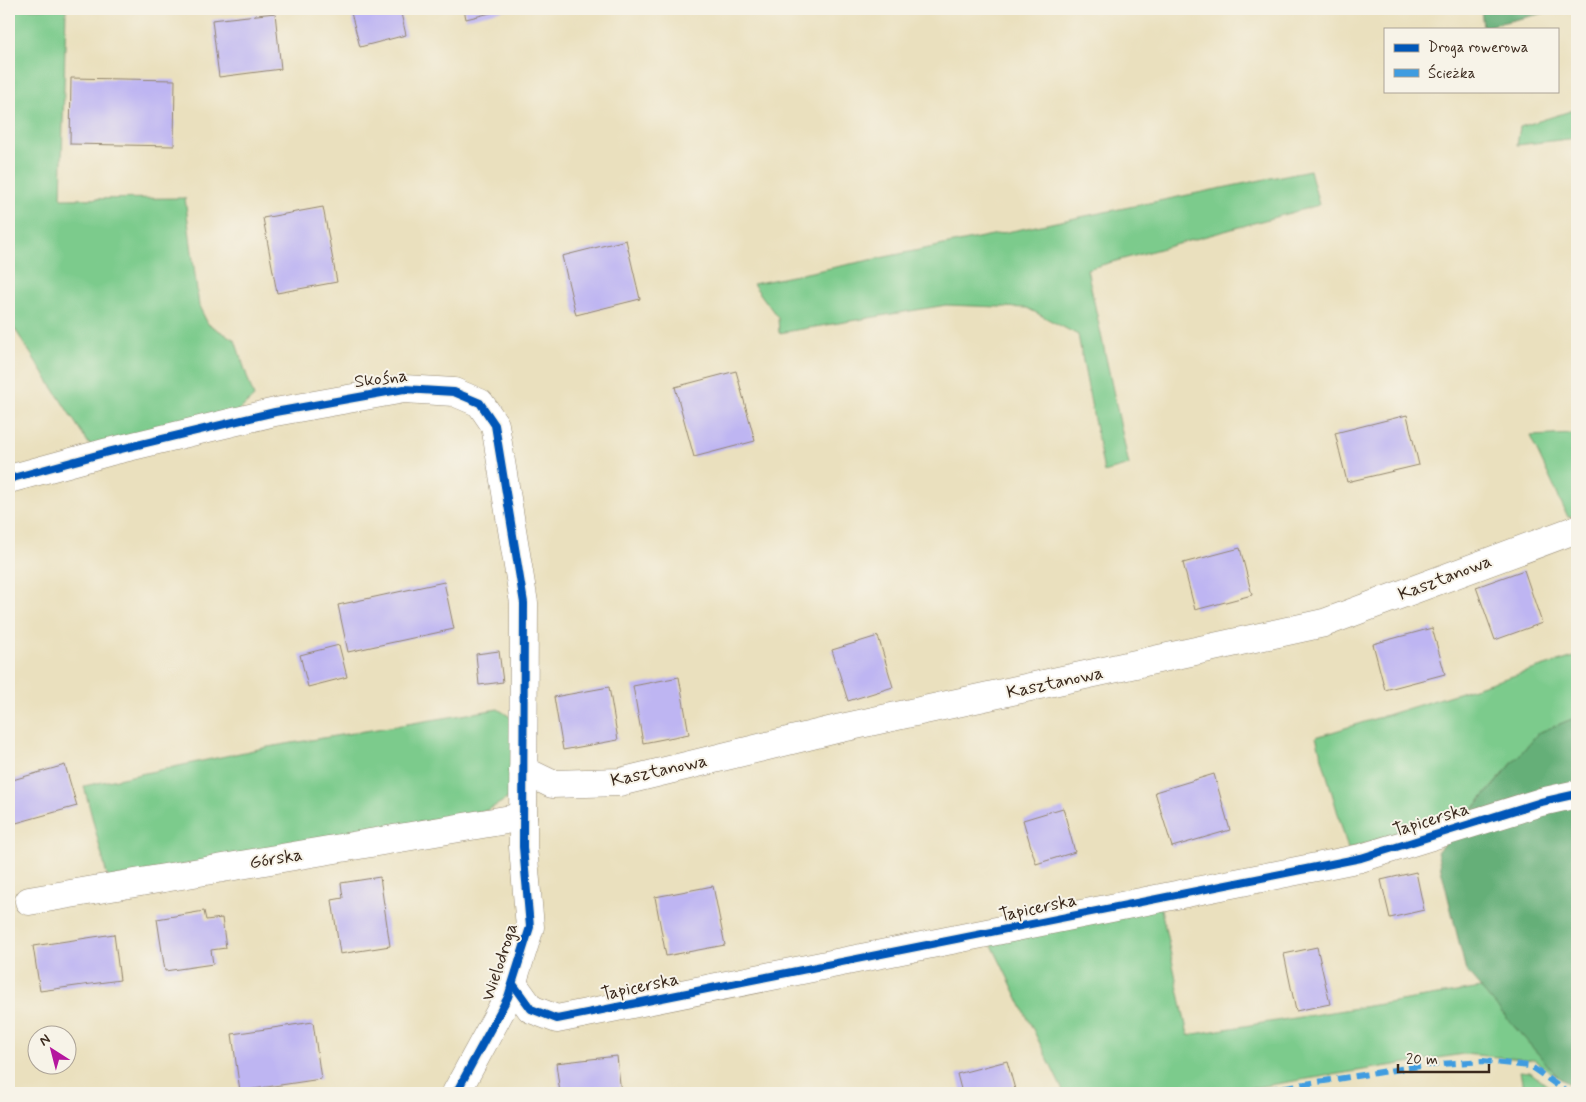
<svg xmlns="http://www.w3.org/2000/svg" width="1586" height="1102" font-family="Mynerve,sans-serif">
<style>
.green{fill:#7ccb8c;stroke:#5c7a55}
.forest{fill:#65af78;stroke:#506c4b}
.building{fill:#beb5f2}
.lines{fill:none;stroke-linecap:round;stroke-linejoin:round}
.minor-casing{stroke:#92856e;stroke-width:29}
.minor{stroke:#fff;stroke-width:28}
.quiet{stroke:#3f9ce0;stroke-width:6;stroke-dasharray:12 6;stroke-linecap:butt}
.cycleway-casing{stroke:#f7f3e8;stroke-width:11}
.cycleway{stroke:#0057b8;stroke-width:8}
.labels{text-anchor:middle;dominant-baseline:central;stroke-width:4;stroke-linejoin:round;paint-order:stroke}
.street-label{font-size:18px;fill:#3b2a1e;stroke:#f7f3e8}
</style>
<rect width="100%" height="100%" fill="#f7f3e8"/>
<filter id="ink" filterUnits="userSpaceOnUse"><feTurbulence type="fractalNoise" baseFrequency=".02" numOctaves="2"/><feDisplacementMap in="SourceGraphic" scale="10" xChannelSelector="R" yChannelSelector="G"/><feConvolveMatrix kernelMatrix="1 2 1 2 8 2 1 2 1" color-interpolation-filters="sRGB"/></filter>
<filter id="wash" filterUnits="userSpaceOnUse"><feTurbulence type="fractalNoise" baseFrequency=".0096" numOctaves="4" result="noise"/><feDisplacementMap in="SourceGraphic" scale="20" xChannelSelector="R" yChannelSelector="G"/><feGaussianBlur stdDeviation="1.12" result="paint"/><feColorMatrix in="noise" values="0 0 0 0 0 0 0 0 0 0 0 0 0 0 0 0 0 1.4 0 .05"/><feComposite in="paint" operator="in"/></filter>
<g filter="url(#wash)">
<rect width="100%" height="100%" fill="#eae0be"/>
<g class="green">
<path d="M 9,9 L 66,9 L 61,199 L 185,198 L 199,306 L 208,324 L 235,340 L 254,397 L 236,413 L 91,447 L 9,320 Z"/>
<path d="M 1577,109 L 1577,138 L 1517,145 L 1520,127 Z"/>
<path d="M 1310,170 L 1319,205 L 1087,269 L 1129,465 L 1104,472 L 1078,335 L 1027,308 L 946,305 L 779,333 L 778,318 L 753,284 Z"/>
<path d="M 1574,434 L 1577,446 L 1577,514 L 1568,517 L 1530,436 Z"/>
<path d="M 1577,656 L 1577,717 L 1538,733 L 1472,810 L 1348,849 L 1316,737 Z"/>
<path d="M 498,709 L 515,720 L 512,796 L 488,810 L 108,879 L 84,786 L 268,747 Z"/>
<path d="M 1160,904 L 1188,1035 L 1481,988 L 1559,1078 L 1534,1060 L 1463,1054 L 1220,1093 L 1064,1093 L 991,943 Z"/>
<path d="M 1520,1071 L 1530,1072 L 1557,1093 L 1524,1093 Z"/>
</g>
<g class="forest">
<path d="M 1481,9 L 1562,9 L 1483,27 Z"/>
<path d="M 1577,717 L 1577,1088 L 1559,1078 L 1466,971 L 1437,852 L 1538,733 Z"/>
</g>
<g id="blocks">
<g class="building">
<path d="M 350,9 L 400,9 L 406,35 L 360,47 Z"/>
<path d="M 464,9 L 507,9 L 466,19 Z"/>
<path d="M 275,13 L 281,69 L 219,77 L 212,20 Z"/>
<path d="M 71,78 L 175,80 L 174,146 L 70,144 Z"/>
<path d="M 323,207 L 337,282 L 277,293 L 263,218 Z"/>
<path d="M 626,240 L 640,299 L 576,315 L 562,256 Z"/>
<path d="M 736,371 L 755,441 L 694,457 L 675,387 Z"/>
<path d="M 1407,415 L 1419,465 L 1347,482 L 1335,433 Z"/>
<path d="M 1240,548 L 1252,595 L 1195,610 L 1183,563 Z"/>
<path d="M 1524,570 L 1542,623 L 1495,640 L 1476,587 Z"/>
<path d="M 444,582 L 454,629 L 348,652 L 338,605 Z"/>
<path d="M 1432,628 L 1445,674 L 1385,690 L 1373,644 Z"/>
<path d="M 878,636 L 893,687 L 848,701 L 832,650 Z"/>
<path d="M 339,645 L 347,677 L 308,687 L 300,655 Z"/>
<path d="M 499,651 L 503,682 L 479,685 L 476,654 Z"/>
<path d="M 679,677 L 689,734 L 643,743 L 633,686 Z"/>
<path d="M 609,687 L 618,740 L 563,750 L 554,697 Z"/>
<path d="M 65,765 L 77,806 L 9,825 L 9,781 Z"/>
<path d="M 1214,774 L 1230,830 L 1172,847 L 1155,792 Z"/>
<path d="M 1063,808 L 1075,852 L 1036,864 L 1023,820 Z"/>
<path d="M 1416,872 L 1424,910 L 1390,918 L 1381,880 Z"/>
<path d="M 380,877 L 390,946 L 340,954 L 332,900 L 343,898 L 341,883 Z"/>
<path d="M 713,886 L 725,945 L 666,956 L 655,897 Z"/>
<path d="M 204,911 L 206,920 L 222,918 L 226,948 L 211,950 L 213,964 L 165,971 L 157,919 Z"/>
<path d="M 114,934 L 120,980 L 40,991 L 33,946 Z"/>
<path d="M 1317,947 L 1330,1004 L 1296,1011 L 1284,954 Z"/>
<path d="M 313,1022 L 321,1079 L 240,1091 L 232,1034 Z"/>
<path d="M 617,1056 L 621,1093 L 560,1093 L 556,1063 Z"/>
<path d="M 1007,1061 L 1016,1093 L 962,1093 L 957,1074 Z"/>
</g>
</g>
</g>
<g filter="url(#ink)">
<use href="#blocks" fill-opacity="0" stroke="#92856e" stroke-width="1"/>
<g class="lines">
<defs>
<g id="minor">
<path d="M 9,479 L 108,452 L 275,412 L 404,389 L 454,392 L 480,403 L 495,425 L 524,603 L 523,847 L 530,927 L 508,997 L 456,1093"/>
<path d="M 523,770 L 552,784 L 620,782 L 837,729 L 1324,623 L 1577,529"/>
<path d="M 29,901 L 523,817"/>
<path d="M 513,984 L 531,1009 L 557,1019 L 1361,858 L 1541,802 L 1577,794"/>
</g>
</defs>
<use href="#minor" class="minor-casing"/>
<use href="#minor" class="minor"/>
<path class="quiet" d="M 1248,1093 L 1426,1065 L 1483,1061 L 1530,1066 L 1568,1093"/>
<defs>
<g id="cycleway">
<path d="M 9,479 L 108,452 L 275,412 L 404,389 L 454,392 L 480,403 L 495,425 L 524,603 L 523,847 L 530,927 L 508,997 L 456,1093"/>
<path d="M 513,984 L 531,1009 L 557,1019 L 1361,858 L 1541,802 L 1577,794"/>
</g>
</defs>
<use href="#cycleway" class="cycleway-casing"/>
<use href="#cycleway" class="cycleway"/>
</g>
</g>
<g class="labels">
<g class="street-label">
<text transform="translate(381 379) rotate(-7)">Skośna</text>
<text transform="translate(1445 578) rotate(-21)">Kasztanowa</text>
<text transform="translate(1055 683) rotate(-12)">Kasztanowa</text>
<text transform="translate(659 771) rotate(-12)">Kasztanowa</text>
<text transform="translate(1431 820) rotate(-17)">Tapicerska</text>
<text transform="translate(276 859) rotate(-10)">Górska</text>
<text transform="translate(1038 908) rotate(-12)">Tapicerska</text>
<text transform="translate(500 962) rotate(-72)">Wielodroga</text>
<text transform="translate(640 987) rotate(-12)">Tapicerska</text>
</g>
</g>
<rect width="1586" height="1102" fill="none" stroke="#f7f3e8" stroke-width="30"/>
<rect x="1384" y="28" width="175" height="65" fill="#f7f3e8" stroke="#aca397"/>
<rect x="1394" y="44" width="25" height="8" fill="#0057b8" stroke="#aca397"/>
<text x="1428" y="52" font-size="15" fill="#3b2a1e">Droga rowerowa</text>
<rect x="1394" y="69" width="25" height="8" fill="#3f9ce0" stroke="#aca397"/>
<text x="1428" y="78" font-size="15" fill="#3b2a1e">Ścieżka</text>
<g transform="translate(52 1050) rotate(324)"><circle r="24" fill="#f7f3e8" stroke="#aca397"/>
<path d="M0-4L9 19L0 12L-9 19Z" fill="#b5179e"/>
<text y="-8" font-size="14" font-weight="bold" text-anchor="middle" fill="#3b2a1e">N</text>
</g>
<path d="M1398 1064v8h91v-8" fill="none" stroke="#3b2a1e" stroke-width="2.5"/>
<text x="1406" y="1064" font-size="15" fill="#3b2a1e" stroke="#f7f3e8" stroke-width="4" paint-order="stroke">20 m</text>
</svg>
